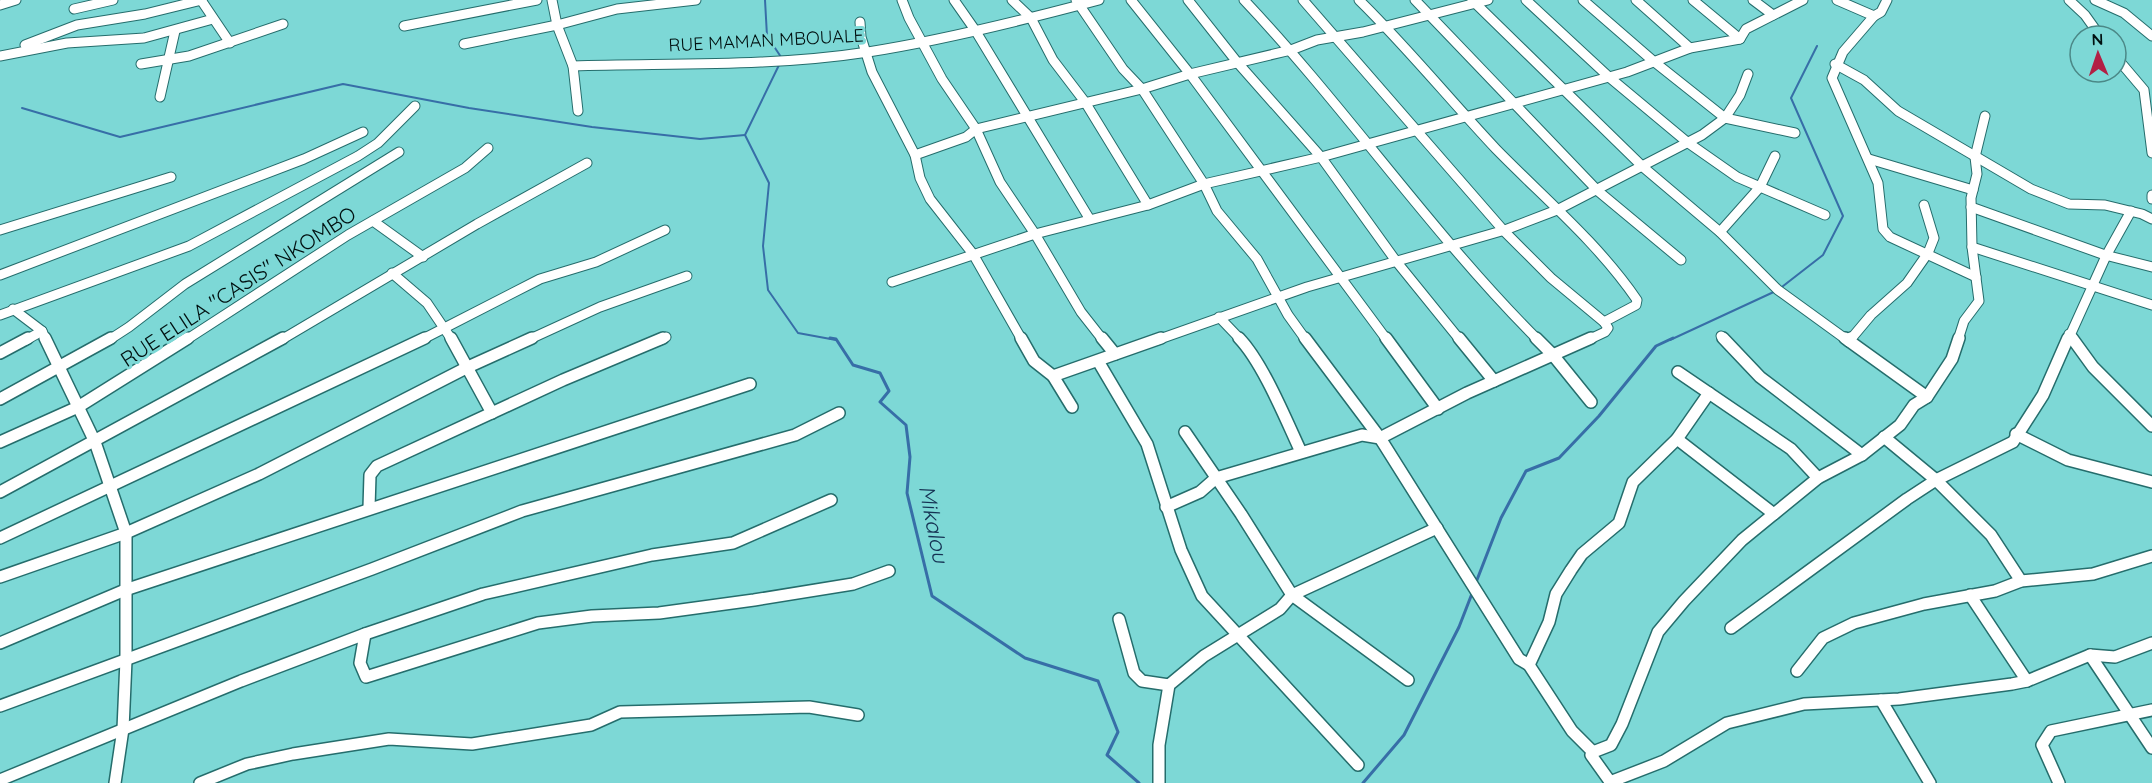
<svg xmlns="http://www.w3.org/2000/svg" width="2152" height="783" font-family="Quicksand,sans-serif">
<style>
.lines{fill:none;stroke-linecap:round;stroke-linejoin:round}
.stream-far1{stroke:#376ea7;stroke-width:2}
.stream{stroke:#376ea7;stroke-width:3}
.street-far1-casing{stroke:#256d6c;stroke-width:11}
.street-casing{stroke:#256d6c;stroke-width:14}
.street-far1{stroke:#fff;stroke-width:9}
.street{stroke:#fff;stroke-width:11}
.labels{text-anchor:middle;dominant-baseline:central;stroke-width:6;stroke-linejoin:round;paint-order:stroke}
.far-street-label{font-size:18px;fill:#001010;stroke:#7dd8d6}
.street-label{font-size:21px;fill:#001010;stroke:#7dd8d6}
.water-label{font-size:22px;font-style:italic;fill:#153253;stroke:#7dd8d6}
</style>
<rect width="100%" height="100%" fill="#7dd8d6"/>
<g class="lines">
<g class="stream-far1">
<path d="M 765,0 L 767,36 L 781,57"/>
<path d="M 780,63 L 745,135 L 769,183 L 763,246 L 768,290 L 798,333 L 836,340"/>
<path d="M 22,108 L 120,137 L 343,84 L 469,108 L 592,127 L 700,139 L 745,135"/>
<path d="M 1670,340 L 1778,290 L 1823,255 L 1843,216 L 1791,98 L 1817,46"/>
</g>
<g class="stream">
<path d="M 830,338 L 836,339 L 853,365 L 880,373 L 889,391 L 880,402 L 906,425 L 910,457 L 907,493 L 932,596 L 1025,658 L 1098,681 L 1118,732 L 1107,755 L 1139,783"/>
<path d="M 1475,585 L 1501,518 L 1526,471 L 1559,458 L 1599,416 L 1656,346 L 1673,338"/>
<path d="M 1363,783 L 1404,735 L 1459,627 L 1473,591"/>
</g>
<defs>
<g id="street-far1">
<path d="M 201,0 L 230,43"/>
<path d="M 552,0 L 557,25 L 573,66 L 578,111"/>
<path d="M 902,0 L 909,18 L 942,79 L 976,129 L 1000,182 L 1035,234 L 1081,312 L 1103,340"/>
<path d="M 954,0 L 975,30 L 1089,218"/>
<path d="M 1012,0 L 1031,18 L 1053,60 L 1085,102 L 1148,205"/>
<path d="M 1076,0 L 1123,69 L 1142,89 L 1204,184 L 1217,211 L 1257,259 L 1288,315 L 1306,340"/>
<path d="M 1131,0 L 1190,74 L 1387,340"/>
<path d="M 1188,0 L 1237,62 L 1321,157 L 1396,261 L 1460,340"/>
<path d="M 1244,0 C 1347,109 1432,234 1538,340"/>
<path d="M 1303,0 L 1504,231 L 1551,278 L 1604,322 L 1608,328 L 1605,332 L 1588,340"/>
<path d="M 1359,0 C 1407,47 1450,100 1496,149 C 1544,198 1598,243 1637,300 L 1636,305 L 1604,322"/>
<path d="M 1415,0 L 1598,191 L 1681,260"/>
<path d="M 1472,0 L 1643,167 L 1720,232 L 1778,290 L 1847,340"/>
<path d="M 1526,0 L 1609,77 L 1687,142 L 1737,177 L 1825,215"/>
<path d="M 1583,0 L 1652,60 L 1725,118 L 1795,133"/>
<path d="M 1636,0 L 1690,48"/>
<path d="M 1693,0 L 1740,39"/>
<path d="M 1753,0 L 1773,15"/>
<path d="M 1837,0 L 1874,16 L 1881,12 L 1887,0"/>
<path d="M 2069,0 L 2085,15 L 2100,36"/>
<path d="M 2095,0 L 2124,13 L 2152,36"/>
<path d="M 0,5 L 16,0"/>
<path d="M 74,9 L 113,0"/>
<path d="M 1874,16 L 1843,52 L 1832,78 L 1878,183 L 1883,229 L 1890,237 L 1976,277"/>
<path d="M 860,22 L 861,37 L 872,72 L 915,155 L 920,178 L 930,199 L 973,254 L 1022,340"/>
<path d="M 404,26 L 537,0"/>
<path d="M 464,44 L 557,25 L 617,9 L 696,0"/>
<path d="M 25,45 L 77,25 L 145,14 L 202,0"/>
<path d="M 0,56 L 67,43 L 144,38 L 213,19"/>
<path d="M 2116,57 L 2144,90 L 2152,153"/>
<path d="M 141,64 L 189,56 L 283,24"/>
<path d="M 1835,64 L 1864,80 L 1898,111 L 2031,189 L 2069,204 L 2105,205 L 2142,214 L 2152,219"/>
<path d="M 573,66 C 671,63 771,67 868,52 C 945,40 1024,20 1099,0"/>
<path d="M 160,97 L 175,31"/>
<path d="M 915,155 L 966,137 L 976,129 L 1142,89 L 1190,74 L 1291,50 L 1317,40 L 1363,32 L 1488,0"/>
<path d="M 1869,159 L 1973,190"/>
<path d="M 2152,195 L 2152,199"/>
<path d="M 1971,207 L 2105,255 L 2152,267"/>
<path d="M 373,221 L 423,257"/>
<path d="M 0,230 L 171,177"/>
<path d="M 1720,232 L 1760,187 L 1775,156"/>
<path d="M 1972,247 L 2152,305"/>
<path d="M 392,273 L 427,303 L 452,340"/>
<path d="M 0,275 L 304,159 L 363,132"/>
<path d="M 892,282 L 1035,234 L 1148,205 L 1204,184 L 1321,157 L 1627,72 L 1690,48 L 1740,39 L 1746,29 L 1803,0"/>
<path d="M 13,309 L 42,331 L 46,340"/>
<path d="M 0,315 L 189,246 L 358,156 L 378,143 L 415,106"/>
<path d="M 1219,317 L 1241,340"/>
<path d="M 2069,334 L 2073,340"/>
<path d="M 1721,336 L 1724,340"/>
<path d="M 26,340 L 42,331"/>
<path d="M 109,340 L 129,327 L 185,284 L 399,152"/>
<path d="M 186,340 L 348,235 L 465,168 L 488,148"/>
<path d="M 281,340 L 477,224 L 587,163"/>
<path d="M 421,340 L 540,279 L 596,262 L 665,230"/>
<path d="M 528,340 L 600,307 L 687,276"/>
<path d="M 660,340 L 666,337"/>
<path d="M 1157,340 L 1307,287 L 1505,230 L 1557,210 L 1702,135 L 1725,118 L 1740,95 L 1748,74"/>
<path d="M 1850,340 L 1871,315 L 1907,283 L 1928,253 L 1934,238 L 1924,205"/>
<path d="M 1958,340 L 1964,321 L 1979,301 L 1972,247 L 1971,198 L 1977,174 L 1975,157 L 1985,116"/>
<path d="M 2068,340 L 2106,256 L 2131,211"/>
</g>
<g id="street">
<path d="M 45,338 L 95,442 L 126,533 L 126,660 L 123,729 L 115,783"/>
<path d="M 451,338 L 492,413"/>
<path d="M 1021,338 L 1034,361 L 1053,376 L 1072,407"/>
<path d="M 1102,338 L 1115,354"/>
<path d="M 1239,338 C 1263,363 1286,420 1301,452"/>
<path d="M 1305,338 L 1380,438 L 1519,659 L 1529,665 L 1572,731 L 1593,752 L 1591,755 L 1611,783"/>
<path d="M 1386,338 L 1438,409"/>
<path d="M 1459,338 L 1494,381"/>
<path d="M 1536,338 L 1553,355 L 1591,402"/>
<path d="M 1723,338 L 1760,377 L 1862,455"/>
<path d="M 1845,338 L 1927,397"/>
<path d="M 2072,338 L 2093,367 L 2152,426"/>
<path d="M 1849,341 L 1851,338"/>
<path d="M 0,353 L 28,338"/>
<path d="M 1098,361 L 1147,444 L 1181,550 L 1202,596 L 1358,765"/>
<path d="M 1678,372 L 1791,449 L 1818,478"/>
<path d="M 1053,376 L 1161,338"/>
<path d="M 0,399 L 111,338"/>
<path d="M 1185,432 L 1241,514 L 1292,595 L 1408,680"/>
<path d="M 2016,434 L 2068,460 L 2152,482"/>
<path d="M 1884,437 L 1936,480 L 1991,535 L 2021,581"/>
<path d="M 1677,439 L 1774,514"/>
<path d="M 0,442 L 78,407 L 188,338"/>
<path d="M 0,492 L 283,338"/>
<path d="M 1166,507 L 1200,492 L 1216,478 L 1362,435 L 1380,438 L 1467,393 L 1591,338"/>
<path d="M 369,508 L 370,475 L 377,466 L 563,380 L 663,338"/>
<path d="M 0,538 L 425,338"/>
<path d="M 0,577 L 126,533 L 259,474 L 468,367 L 532,338"/>
<path d="M 1970,595 L 2027,681"/>
<path d="M 1119,619 L 1134,673 L 1142,681 L 1169,685"/>
<path d="M 1731,628 L 1907,499 L 1936,480 L 2013,442 L 2043,395 L 2068,338"/>
<path d="M 365,634 L 360,663 L 366,677 L 538,623 L 592,616 L 659,613 L 754,600 L 853,584 L 889,571"/>
<path d="M 0,643 L 125,590 L 750,384"/>
<path d="M 2090,655 L 2152,748"/>
<path d="M 1529,665 L 1549,622 L 1556,594 L 1571,570 L 1582,554 L 1619,523 L 1633,482 L 1677,439 L 1709,393"/>
<path d="M 1797,671 L 1823,638 L 1854,623 L 1924,604 L 1995,591 L 2021,581 L 2093,574 L 2152,556"/>
<path d="M 1881,700 L 1930,783"/>
<path d="M 0,706 L 372,569 L 522,511 L 795,435 L 839,413"/>
<path d="M 1593,752 L 1611,745 L 1622,724 L 1658,632 L 1684,601 L 1742,540 L 1818,478 L 1862,455 L 1900,425 L 1914,405 L 1927,397 L 1952,359 L 1959,338"/>
<path d="M 0,780 L 241,681 L 365,634 L 483,594 L 652,555 L 733,543 L 831,500"/>
<path d="M 1610,782 L 1664,761 L 1727,723 L 1804,704 L 1899,699 L 2012,684 L 2027,681 L 2090,655 L 2115,657 L 2152,643"/>
<path d="M 200,783 L 247,764 L 293,754 L 389,739 L 472,744 L 591,725 L 620,712 L 809,707 L 858,715"/>
<path d="M 1159,783 L 1159,745 L 1169,685 L 1204,656 L 1280,609 L 1292,595 L 1437,528"/>
<path d="M 2059,783 L 2042,745 L 2051,731 L 2152,710"/>
</g>
</defs>
<use href="#street-far1" class="street-far1-casing"/>
<use href="#street" class="street-casing"/>
<use href="#street-far1" class="street-far1"/>
<use href="#street" class="street"/>
</g>
<g class="labels">
<g class="far-street-label">
<text transform="translate(766 40) rotate(-3)">RUE MAMAN MBOUALE</text>
</g>
<g class="street-label">
<text transform="translate(238 286) rotate(-33)">RUE ELILA "CASIS" NKOMBO</text>
</g>
<g class="water-label">
<text transform="translate(934 524) rotate(79)">Mikalou</text>
</g>
</g>
<g transform="translate(2098 54) rotate(358)"><circle r="28" fill="#7dd8d6" stroke="#4b8887" stroke-width="1.5"/>
<path d="M0-4.5L10 22L0 15L-10 22Z" fill="#b21f44"/>
<text y="-9" font-size="16" font-weight="bold" text-anchor="middle" fill="#001010">N</text>
</g>
</svg>
